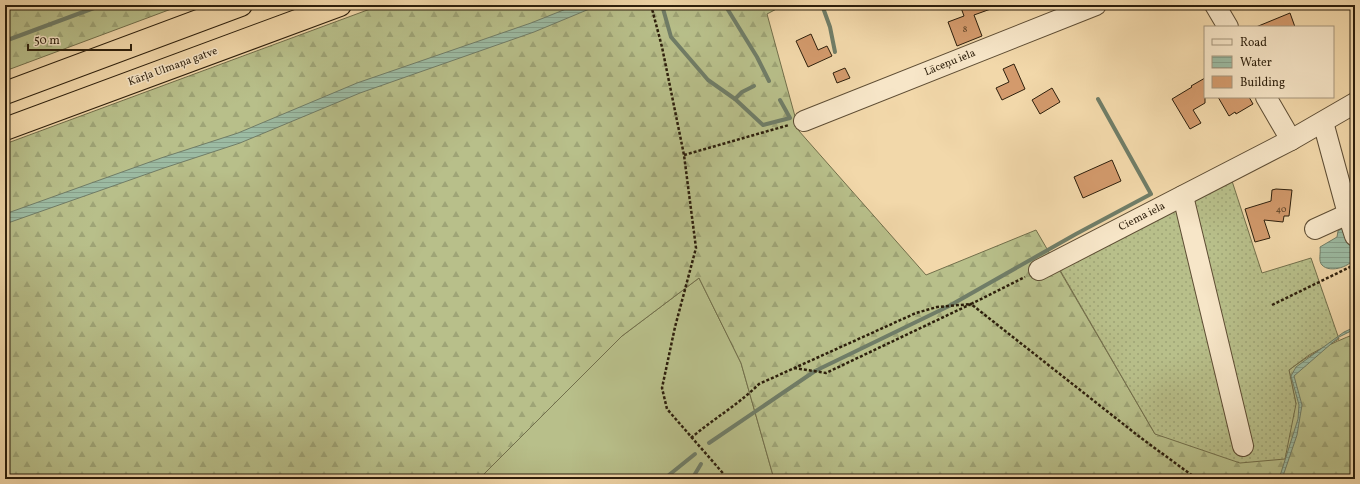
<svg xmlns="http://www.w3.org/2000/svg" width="1360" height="484" font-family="Vollkorn,serif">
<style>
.grass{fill:#b8bf8a;stroke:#726f4b}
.forest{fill:url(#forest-firs);stroke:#726f4b}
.garden{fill:url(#garden-dots);stroke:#726f4b}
.water{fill:url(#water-rules);stroke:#707d67}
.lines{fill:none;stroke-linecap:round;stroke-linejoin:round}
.stream{stroke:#707d67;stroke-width:4}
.building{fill:#d39a6c;stroke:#2d1f0c}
.minor-casing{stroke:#5e4d34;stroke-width:22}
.highway-casing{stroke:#2d1f0c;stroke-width:24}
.path{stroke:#2d1f0c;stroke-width:2.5;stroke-dasharray:3 2;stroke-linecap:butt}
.minor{stroke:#f7e6c8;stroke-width:20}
.highway{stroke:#f2d8aa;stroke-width:22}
.labels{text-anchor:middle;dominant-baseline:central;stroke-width:3;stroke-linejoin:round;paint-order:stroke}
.number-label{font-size:9px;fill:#563e24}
.street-label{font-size:11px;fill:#2d1f0c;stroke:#f7e6c8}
</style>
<defs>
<pattern id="forest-firs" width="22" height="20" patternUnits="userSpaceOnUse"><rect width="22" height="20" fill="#b8bf8a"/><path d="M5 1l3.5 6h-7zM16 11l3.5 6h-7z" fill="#9ea476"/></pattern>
<pattern id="garden-dots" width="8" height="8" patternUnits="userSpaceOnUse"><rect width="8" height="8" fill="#b8bf8a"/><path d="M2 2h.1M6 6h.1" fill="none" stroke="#9ea476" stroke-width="1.8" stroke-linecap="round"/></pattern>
<pattern id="water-rules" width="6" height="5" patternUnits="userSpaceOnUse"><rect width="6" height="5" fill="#9cbba3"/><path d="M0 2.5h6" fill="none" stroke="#87a08b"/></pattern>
</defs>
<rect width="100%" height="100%" fill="#f2d8aa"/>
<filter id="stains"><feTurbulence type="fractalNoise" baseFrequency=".005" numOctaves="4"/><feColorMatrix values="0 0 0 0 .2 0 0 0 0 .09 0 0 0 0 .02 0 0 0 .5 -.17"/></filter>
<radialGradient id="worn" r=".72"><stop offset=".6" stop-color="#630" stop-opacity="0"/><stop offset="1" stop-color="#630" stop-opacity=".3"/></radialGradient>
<path class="grass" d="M 699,278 L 741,363 L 774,479 L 479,479 L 622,336 Z"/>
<g class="forest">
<path d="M 5,5 L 182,5 L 5,71 Z"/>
<path d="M 381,5 L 784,5 L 767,14 L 799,131 L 926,275 L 1036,230 L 1155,434 L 1296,404 L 1289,370 C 1310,354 1331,343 1355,334 L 1355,479 L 774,479 L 741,363 L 699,278 L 622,336 L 479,479 L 5,479 L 5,144 Z"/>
</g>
<path class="garden" d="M 1232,181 L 1262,273 L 1311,258 L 1339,339 L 1309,355 L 1289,370 L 1296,404 L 1285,459 L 1240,463 L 1155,434 L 1060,270 Z"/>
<g class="water">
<path d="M 576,5 L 599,5 L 534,32 L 360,93 L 240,143 L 164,168 L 5,224 L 5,214 L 161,158 L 238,133 L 357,83 L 531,23 Z"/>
<path d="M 1343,228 L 1348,229 C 1351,236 1356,248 1355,256 C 1353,266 1330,274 1322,265 C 1318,261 1321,253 1320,247 L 1337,237 L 1338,231 Z"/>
<path d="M 1355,327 L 1355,329 L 1339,337 L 1294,376 L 1302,405 L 1297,435 L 1282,479 L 1279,479 L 1298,419 L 1299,405 L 1291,376 L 1296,367 L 1344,332 Z"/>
</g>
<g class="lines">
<g class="stream">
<path d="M 662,5 L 671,37 L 708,80 L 735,99 L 763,125 L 790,118 L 780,100"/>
<path d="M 725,5 L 757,57 L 769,81"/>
<path d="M 822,5 L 830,27 L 835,52"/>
<path d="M 5,41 L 102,5"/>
<path d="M 735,99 L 742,92 L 754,86"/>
<path d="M 709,443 L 815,371 L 949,306 L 1076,234 L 1151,194 L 1098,99"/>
<path d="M 664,479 L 695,454"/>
<path d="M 692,479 L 701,464"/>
</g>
</g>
<g class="building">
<path d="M 960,5 L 999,6 L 974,15 L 982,36 L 957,46 L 948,22 L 964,16 Z"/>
<path d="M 1290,13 L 1295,27 L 1256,27 Z"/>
<path d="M 811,34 L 818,50 L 827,46 L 832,56 L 808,67 L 796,41 Z"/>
<path d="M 1014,64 L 1025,89 L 1002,100 L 996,88 L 1009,82 L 1003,69 Z"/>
<path d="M 845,68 L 850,78 L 837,83 L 833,73 Z"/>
<path d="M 1205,78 L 1205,103 L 1193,110 L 1201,123 L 1190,129 L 1172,99 L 1192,87 L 1191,86 Z"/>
<path d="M 1052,88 L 1060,102 L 1040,114 L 1032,100 Z"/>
<path d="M 1218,97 L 1249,97 L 1253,104 L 1236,114 L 1235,112 L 1229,116 Z"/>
<path d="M 1112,160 L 1121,181 L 1083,198 L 1074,177 Z"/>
<path d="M 1276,189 L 1292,190 L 1289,216 L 1284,216 L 1283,222 L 1264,220 L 1270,238 L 1255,242 L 1245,209 L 1271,201 L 1272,190 Z"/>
</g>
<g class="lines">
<defs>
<g id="minor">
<path d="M 1215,5 L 1228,27"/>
<path d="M 1266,97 L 1291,140"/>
<path d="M 804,121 L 1096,5"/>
<path d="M 1183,196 L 1243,446"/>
<path d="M 1348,214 L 1355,236"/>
<path d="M 1315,229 L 1348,214 L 1323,122"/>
<path d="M 1039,270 L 1291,140 L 1355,103"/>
</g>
<g id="highway">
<path d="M 5,93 L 241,5"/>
<path d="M 5,129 L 340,5"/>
</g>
</defs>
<use href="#minor" class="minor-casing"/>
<use href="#highway" class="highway-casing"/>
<g class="path">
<path d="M 651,5 L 662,47 L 684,155 L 696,248 L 675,327 L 662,388 L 667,409 L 728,479"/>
<path d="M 684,155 L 789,125"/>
<path d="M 1272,305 L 1352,266 L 1355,263"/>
<path d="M 794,368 L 826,373 L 971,304 L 1141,438 L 1197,479"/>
<path d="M 691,438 C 713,419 738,405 759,384 L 916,313 L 937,307 L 971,304 L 1025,277"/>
</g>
<use href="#minor" class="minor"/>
<use href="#highway" class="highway"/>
</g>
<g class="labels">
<g class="number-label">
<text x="965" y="29">8</text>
<text x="1281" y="209">40</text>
</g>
<g class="street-label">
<text transform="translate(950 63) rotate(-22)">Lāceņu iela</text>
<text transform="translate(173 67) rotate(-20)">Kārļa Ulmaņa gatve</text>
<text transform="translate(1142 217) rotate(-27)">Ciema iela</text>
</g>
</g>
<rect width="1360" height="484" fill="none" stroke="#f2d8aa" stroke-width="20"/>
<rect x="6" y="6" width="1348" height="472" fill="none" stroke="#2d1f0c" stroke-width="2"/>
<rect x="10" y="10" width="1340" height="464" fill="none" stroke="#2d1f0c"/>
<rect x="1204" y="26" width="130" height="72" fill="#f7e6c8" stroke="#a6967d"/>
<rect x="1212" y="39" width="20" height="6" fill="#f7e6c8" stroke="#a6967d"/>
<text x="1240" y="46" font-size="12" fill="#2d1f0c">Road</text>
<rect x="1212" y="56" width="20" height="12" fill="url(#water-rules)" stroke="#a6967d"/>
<text x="1240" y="66" font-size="12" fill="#2d1f0c">Water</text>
<rect x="1212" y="76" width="20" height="12" fill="#d39a6c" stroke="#a6967d"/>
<text x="1240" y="86" font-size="12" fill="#2d1f0c">Building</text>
<path d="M28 44v6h103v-6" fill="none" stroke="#2d1f0c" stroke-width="2"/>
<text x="34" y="44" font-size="12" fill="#2d1f0c" stroke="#f7e6c8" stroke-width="3" paint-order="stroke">50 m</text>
<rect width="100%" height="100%" filter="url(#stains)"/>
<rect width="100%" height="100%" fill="url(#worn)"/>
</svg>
